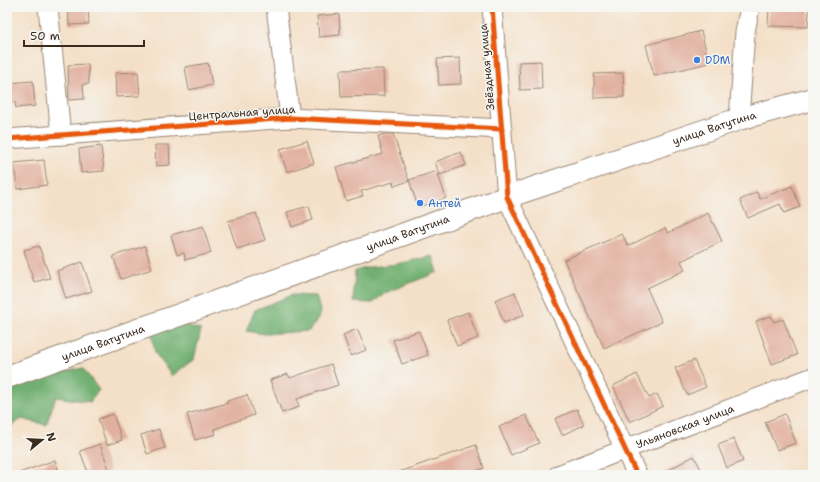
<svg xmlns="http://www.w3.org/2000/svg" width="820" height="482" font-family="'Shantell Sans',sans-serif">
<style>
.forest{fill:#72b072;stroke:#566d48}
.building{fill:#e1af9d}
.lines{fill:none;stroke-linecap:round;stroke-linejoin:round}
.minor-casing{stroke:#988573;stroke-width:21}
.major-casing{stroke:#988573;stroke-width:24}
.minor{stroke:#fff;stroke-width:19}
.major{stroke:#fff;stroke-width:22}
.cycleway-casing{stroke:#f6f6f2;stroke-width:8}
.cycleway{stroke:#e8590c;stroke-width:5}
.shop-dot{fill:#3f7fe0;stroke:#f6f6f2;stroke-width:1.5}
.labels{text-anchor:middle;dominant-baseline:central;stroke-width:3;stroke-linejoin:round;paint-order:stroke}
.shop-label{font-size:11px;fill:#366cbe;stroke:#f6f6f2;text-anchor:start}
.street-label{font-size:11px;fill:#3b2a1e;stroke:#f6f6f2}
</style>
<rect width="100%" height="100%" fill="#f6f6f2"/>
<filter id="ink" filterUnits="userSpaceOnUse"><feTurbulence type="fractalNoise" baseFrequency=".025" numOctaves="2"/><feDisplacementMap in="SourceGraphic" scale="8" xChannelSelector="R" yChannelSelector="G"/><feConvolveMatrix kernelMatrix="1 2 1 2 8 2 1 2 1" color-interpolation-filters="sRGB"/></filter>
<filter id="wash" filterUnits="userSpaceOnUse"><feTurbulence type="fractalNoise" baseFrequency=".012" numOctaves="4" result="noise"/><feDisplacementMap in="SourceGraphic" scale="16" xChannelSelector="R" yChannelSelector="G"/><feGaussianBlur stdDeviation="0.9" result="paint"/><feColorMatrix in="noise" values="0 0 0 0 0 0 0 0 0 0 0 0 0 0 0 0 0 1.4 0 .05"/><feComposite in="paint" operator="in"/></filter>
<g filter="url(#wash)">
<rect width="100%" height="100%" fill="#f4e0c8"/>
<g class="forest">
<path d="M 433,256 L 438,272 L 385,293 L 373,303 L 353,302 L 355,271 L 370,267 L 397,264 Z"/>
<path d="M 292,295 L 316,296 L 321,314 L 309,331 L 264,334 L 246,331 L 255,310 Z"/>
<path d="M 170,321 L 201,330 L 194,359 L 172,376 L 155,353 L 151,330 Z"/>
<path d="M 83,368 L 99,390 L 90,402 L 56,397 L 46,425 L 22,419 L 7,428 L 7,390 L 51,375 Z"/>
</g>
<g id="blocks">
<g class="building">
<path d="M 68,7 L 88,7 L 89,24 L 69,25 Z"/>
<path d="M 769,7 L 809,7 L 808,27 L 768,26 Z"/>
<path d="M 339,14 L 340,35 L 319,37 L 317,16 Z"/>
<path d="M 701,31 L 709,63 L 654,76 L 646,45 Z"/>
<path d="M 460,58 L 461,84 L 439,85 L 437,59 Z"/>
<path d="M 541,61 L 542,89 L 520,90 L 519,62 Z"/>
<path d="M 208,63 L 212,85 L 189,90 L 185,67 Z"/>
<path d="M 88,64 L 89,84 L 83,84 L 84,99 L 69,100 L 68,65 Z"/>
<path d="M 383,69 L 384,96 L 341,97 L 340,70 Z"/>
<path d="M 138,72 L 140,96 L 116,97 L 115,73 Z"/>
<path d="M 623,73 L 624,97 L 594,98 L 594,74 Z"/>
<path d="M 33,81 L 35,106 L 16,108 L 15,102 L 7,103 L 7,83 Z"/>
<path d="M 385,134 L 393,134 L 409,181 L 394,186 L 393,182 L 361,191 L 363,196 L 346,201 L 336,167 L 383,154 L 378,136 Z"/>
<path d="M 307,141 L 314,163 L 287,172 L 280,149 Z"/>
<path d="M 155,145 L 169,145 L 170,165 L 156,166 Z"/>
<path d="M 101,146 L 104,171 L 81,173 L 79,149 Z"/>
<path d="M 461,152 L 466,165 L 440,175 L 435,162 Z"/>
<path d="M 44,160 L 47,185 L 17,189 L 14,163 Z"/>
<path d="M 437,171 L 446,198 L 418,207 L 409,180 Z"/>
<path d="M 792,186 L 800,207 L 784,213 L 780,204 L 748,218 L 740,200 L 757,192 L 760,199 Z"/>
<path d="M 309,206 L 313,220 L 292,227 L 287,212 Z"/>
<path d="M 256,213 L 265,240 L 237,249 L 228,221 Z"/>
<path d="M 708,213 L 722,241 L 681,261 L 685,270 L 647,288 L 662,322 L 604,348 L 564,260 L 622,234 L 628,246 L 665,228 L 668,233 Z"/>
<path d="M 203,226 L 211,253 L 185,260 L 184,253 L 177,255 L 171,235 Z"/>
<path d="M 39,246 L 50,278 L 34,282 L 24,250 Z"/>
<path d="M 145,246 L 152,269 L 121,279 L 113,256 Z"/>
<path d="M 82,262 L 92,291 L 66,299 L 57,271 Z"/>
<path d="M 515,292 L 524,315 L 504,323 L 495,300 Z"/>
<path d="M 468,312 L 478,338 L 457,346 L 447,320 Z"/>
<path d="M 771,316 L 774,322 L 783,319 L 797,355 L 772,364 L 756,321 Z"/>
<path d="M 357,329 L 366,350 L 351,356 L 343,335 Z"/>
<path d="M 419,331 L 428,355 L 402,364 L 393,340 Z"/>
<path d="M 694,360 L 706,387 L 687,395 L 675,368 Z"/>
<path d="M 331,364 L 338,385 L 297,399 L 299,407 L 282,413 L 270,380 L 288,374 L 290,378 Z"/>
<path d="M 637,374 L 649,398 L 657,394 L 663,406 L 630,422 L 613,386 Z"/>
<path d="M 247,395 L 254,415 L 214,429 L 216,434 L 195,440 L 187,414 L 228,403 L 227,401 Z"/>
<path d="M 577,409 L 584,425 L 562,435 L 555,419 Z"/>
<path d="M 113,414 L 122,440 L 107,445 L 98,419 Z"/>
<path d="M 785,414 L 796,443 L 777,450 L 765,422 Z"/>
<path d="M 526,415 L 539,443 L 511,455 L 499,427 Z"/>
<path d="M 159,429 L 165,448 L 147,454 L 141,435 Z"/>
<path d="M 734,439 L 743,461 L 727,468 L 718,445 Z"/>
<path d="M 100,444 L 111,475 L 89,475 L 80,451 Z"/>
<path d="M 476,445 L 484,468 L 465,475 L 397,475 L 396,473 Z"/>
<path d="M 694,456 L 704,475 L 659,475 Z"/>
<path d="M 55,460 L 60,475 L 19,475 L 19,473 Z"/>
</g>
</g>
</g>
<g filter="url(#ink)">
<use href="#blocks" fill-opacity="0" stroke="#988573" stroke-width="1"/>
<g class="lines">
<defs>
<g id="minor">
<path d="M 48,7 L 61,135"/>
<path d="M 276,7 L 290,118"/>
<path d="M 492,7 L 507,197 L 637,475"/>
<path d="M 739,119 L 745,32 L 750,7"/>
<path d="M 7,139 L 290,118 L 502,129"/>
<path id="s1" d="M 558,475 L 813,377"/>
</g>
<g id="major">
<path id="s2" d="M 7,377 L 507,197 L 739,119 L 813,99"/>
</g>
</defs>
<use href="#minor" class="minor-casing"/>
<use href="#major" class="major-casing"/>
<use href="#minor" class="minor"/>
<use href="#major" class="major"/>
<defs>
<g id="cycleway">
<path d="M 492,7 L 507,197 L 637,475"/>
<path d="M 7,139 L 290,118 L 502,129"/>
</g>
</defs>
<use href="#cycleway" class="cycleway-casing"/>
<use href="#cycleway" class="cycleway"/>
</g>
</g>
<g class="shop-dot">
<circle cx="697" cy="60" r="4"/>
<circle cx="420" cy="203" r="4"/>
</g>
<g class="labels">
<g class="shop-label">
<text x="705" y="60">DDM</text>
<text x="428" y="203">Антей</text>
</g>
<g class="street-label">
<text transform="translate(487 67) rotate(-95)">Звёздная улица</text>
<text transform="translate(242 113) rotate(-4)">Центральная улица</text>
<text stroke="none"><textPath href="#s2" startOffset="750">улица Ватутина</textPath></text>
<text stroke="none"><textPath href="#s2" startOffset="426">улица Ватутина</textPath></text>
<text stroke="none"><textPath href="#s2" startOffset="102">улица Ватутина</textPath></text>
<text stroke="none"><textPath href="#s1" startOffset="136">Ульяновская улица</textPath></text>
</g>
</g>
<rect width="820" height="482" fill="none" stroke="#f6f6f2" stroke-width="24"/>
<g transform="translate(42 440) rotate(72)" stroke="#f6f6f2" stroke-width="3" paint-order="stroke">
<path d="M0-3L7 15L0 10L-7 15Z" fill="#3b2a1e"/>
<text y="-6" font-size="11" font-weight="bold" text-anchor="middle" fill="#3b2a1e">N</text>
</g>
<path d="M24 40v6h120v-6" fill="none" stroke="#3b2a1e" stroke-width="2"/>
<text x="30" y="40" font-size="12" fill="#3b2a1e" stroke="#f6f6f2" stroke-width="3" paint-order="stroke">50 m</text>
</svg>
